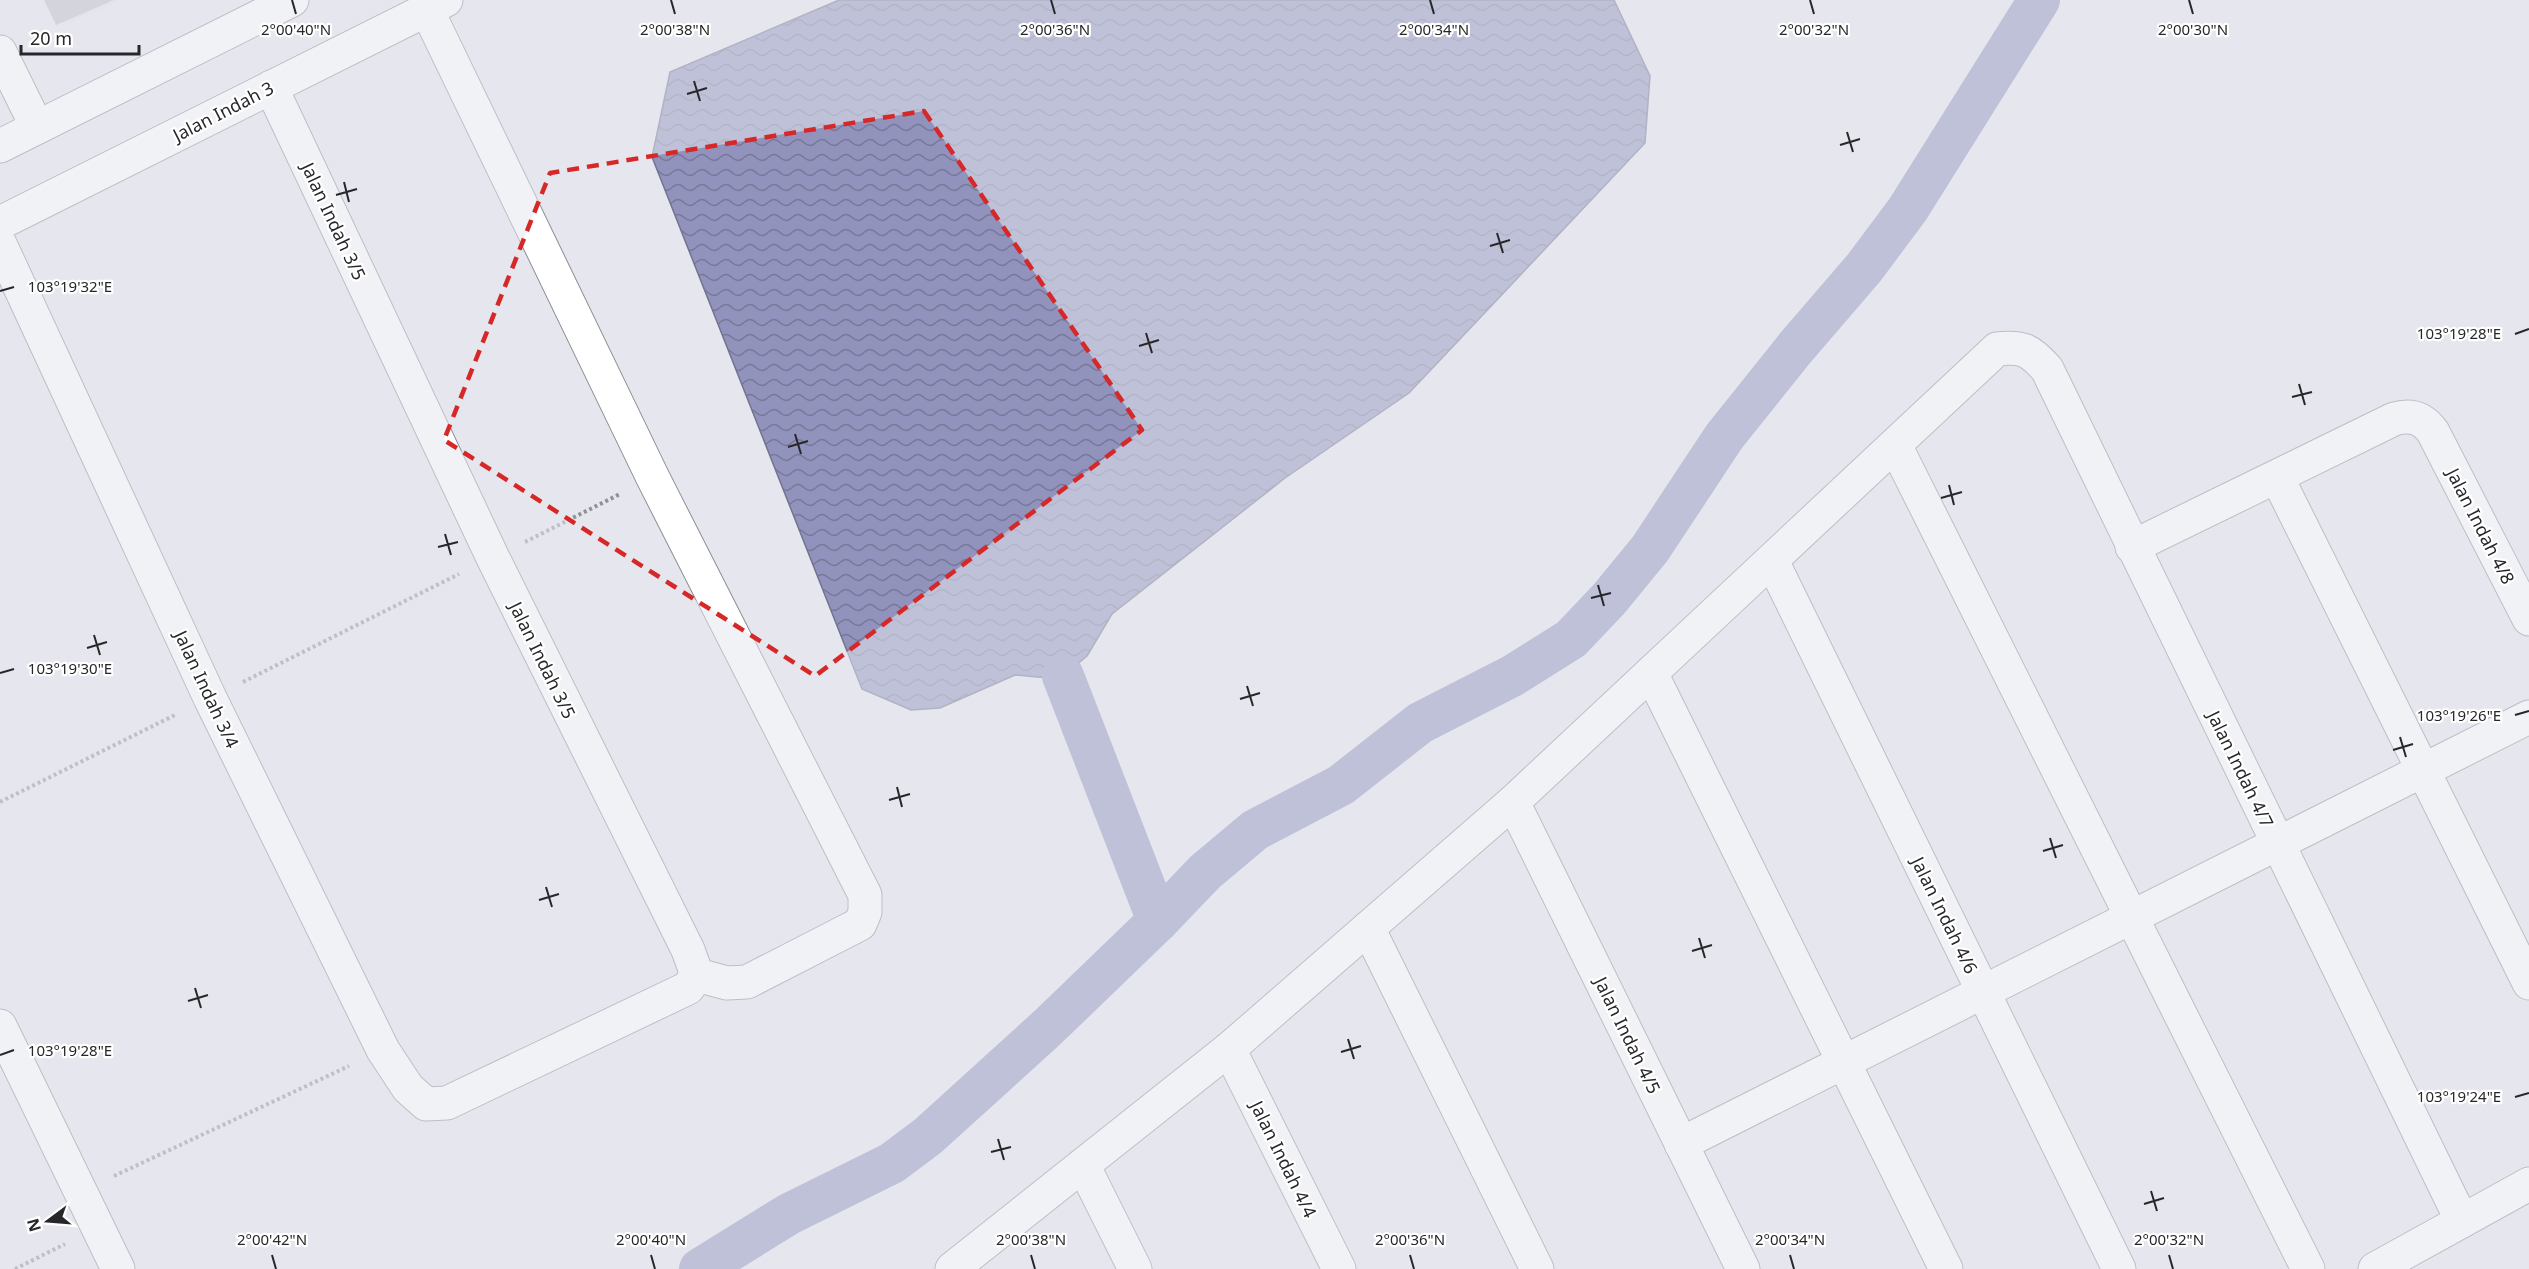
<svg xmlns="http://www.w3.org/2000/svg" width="2529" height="1269" font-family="'Noto Sans',sans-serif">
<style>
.water{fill:url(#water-waves);stroke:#717390;stroke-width:1.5}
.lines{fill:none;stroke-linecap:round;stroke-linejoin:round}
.canal{stroke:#9193bc;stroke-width:42}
.building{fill:#bebfc6;filter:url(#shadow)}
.minor-casing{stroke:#8d8d94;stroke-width:35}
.path{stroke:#909196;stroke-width:4;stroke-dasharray:3 3;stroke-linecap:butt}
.minor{stroke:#fff;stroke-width:33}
.marked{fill:none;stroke:#d62828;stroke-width:4.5;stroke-dasharray:12 8;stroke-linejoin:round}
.ticks{fill:none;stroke:#27272a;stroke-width:2}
.labels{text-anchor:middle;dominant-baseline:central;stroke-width:4.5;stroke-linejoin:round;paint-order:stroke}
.street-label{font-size:18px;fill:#27272a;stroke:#fff}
.ticks-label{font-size:15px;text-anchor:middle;fill:#27272a;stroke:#fff;stroke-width:4.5;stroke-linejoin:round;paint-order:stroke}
</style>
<defs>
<pattern id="water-waves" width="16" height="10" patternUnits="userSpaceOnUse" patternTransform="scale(1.5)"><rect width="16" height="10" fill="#9193bc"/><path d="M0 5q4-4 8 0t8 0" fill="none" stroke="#767899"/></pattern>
<filter id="shadow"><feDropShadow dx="5.5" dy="-5.5" stdDeviation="3" flood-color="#0004"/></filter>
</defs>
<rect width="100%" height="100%" fill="#e6e7ee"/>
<path class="water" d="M 839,0 L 1614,0 L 1650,76 L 1645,143 L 1409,393 L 1285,478 L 1112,614 L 1087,656 L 1063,676 L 1048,678 L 1015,675 L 940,708 L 911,710 L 862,689 L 652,157 L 670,72 Z"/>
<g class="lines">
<g class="canal">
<path d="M 1063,676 L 1158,921"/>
<path d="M 700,1269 L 789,1214 L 892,1163 L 928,1136 L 1047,1028 L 1158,921 L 1205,872 L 1255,830 L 1341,785 L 1420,723 L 1512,676 L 1571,639 L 1609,599 L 1650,549 L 1724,437 L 1796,347 L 1864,268 L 1908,209 L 2039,0"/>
</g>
</g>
<path class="building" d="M 44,0 L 114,0 L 56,25 Z"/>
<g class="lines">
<defs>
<g id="minor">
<path d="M 427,10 L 653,478 L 865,895 L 865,912 L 860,924 L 747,982 L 727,983 L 697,975"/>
<path d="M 0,52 L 37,127"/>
<path d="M 271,87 L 493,558 L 688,950 L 697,975"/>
<path d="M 0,146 L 292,0"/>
<path d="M 0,223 L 446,0"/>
<path d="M 0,244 L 210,698 L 383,1050 L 408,1088 L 426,1104 L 447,1103 L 688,988 L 697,975"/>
<path d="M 1895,445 L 2308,1269"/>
<path d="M 2277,477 L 2529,983"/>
<path d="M 2132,547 L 2394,419 C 2411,414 2423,418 2433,432 L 2529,619"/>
<path d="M 1772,561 L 2119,1269"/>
<path d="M 1651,673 L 1946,1269"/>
<path d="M 1513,802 L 1743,1269"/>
<path d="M 1368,928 L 1537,1269"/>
<path d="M 0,1026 L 118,1269"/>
<path d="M 1229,1049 L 1339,1269"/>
<path d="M 1681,1144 L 2529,717"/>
<path d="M 1083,1165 L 1135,1269"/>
<path d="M 952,1269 L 1229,1049 L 1513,802 L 1997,349 C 2023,346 2030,350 2047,369 L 2462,1221"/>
<path d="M 2375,1269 L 2529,1184"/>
</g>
</defs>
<use href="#minor" class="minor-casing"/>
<g class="path">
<path d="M 525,542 L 620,494"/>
<path d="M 243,682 L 459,574"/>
<path d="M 0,802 L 177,714"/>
<path d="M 114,1176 L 349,1066"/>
<path d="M 15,1269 L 65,1244"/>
</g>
<use href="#minor" class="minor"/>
</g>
<path d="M0 0H2529V1269H0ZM 924,111 L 1142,430 L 815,676 L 444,440 L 550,173 Z" fill="#e6e7ee" fill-opacity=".55" fill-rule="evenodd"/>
<path class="marked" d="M 924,111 L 1142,430 L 815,676 L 444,440 L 550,173 Z"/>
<path class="ticks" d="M 292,0 L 296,14M 671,0 L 675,14M 1051,0 L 1055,14M 1430,0 L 1434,14M 1810,0 L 1814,14M 2189,0 L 2193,14M 694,81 L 700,101M 687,94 L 707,88M 1847,132 L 1853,152M 1840,145 L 1860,139M 344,182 L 349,202M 336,195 L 357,189M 1497,233 L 1503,253M 1490,246 L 1510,240M 0,291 L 14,287M 1146,333 L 1152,353M 2515,334 L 2529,329M 1139,346 L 1159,340M 2299,384 L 2305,405M 2292,397 L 2312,392M 795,434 L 801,454M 788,447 L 808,441M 1949,485 L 1954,505M 1941,498 L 1962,492M 445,534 L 451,555M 438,547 L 458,542M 1598,585 L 1604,606M 1591,598 L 1611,593M 94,635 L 100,655M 87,648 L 107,642M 0,673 L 14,669M 1247,686 L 1253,706M 1240,699 L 1260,693M 2515,715 L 2529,711M 2400,737 L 2406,757M 2393,750 L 2413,744M 897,787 L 902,807M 889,800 L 910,794M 2050,838 L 2056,858M 2043,851 L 2063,845M 546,887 L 552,907M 539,900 L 559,894M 1699,938 L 1705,958M 1692,951 L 1712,945M 195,988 L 201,1008M 188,1001 L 208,995M 1348,1039 L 1354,1059M 1341,1052 L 1361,1046M 0,1055 L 14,1050M 2515,1097 L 2529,1093M 998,1139 L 1004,1160M 991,1152 L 1011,1147M 2151,1191 L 2157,1211M 2144,1204 L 2164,1198M 272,1255 L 276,1269M 651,1255 L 655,1269M 1031,1255 L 1035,1269M 1410,1255 L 1414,1269M 1790,1255 L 1794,1269M 2169,1255 L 2173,1269"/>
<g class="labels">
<g class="street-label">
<text transform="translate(223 111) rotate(-27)">Jalan Indah 3</text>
<text transform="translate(334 221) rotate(65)">Jalan Indah 3/5</text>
<text transform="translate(2481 526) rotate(63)">Jalan Indah 4/8</text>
<text transform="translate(543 660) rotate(64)">Jalan Indah 3/5</text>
<text transform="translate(207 689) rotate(65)">Jalan Indah 3/4</text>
<text transform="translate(2241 769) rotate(64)">Jalan Indah 4/7</text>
<text transform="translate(1945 915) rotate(64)">Jalan Indah 4/6</text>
<text transform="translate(1628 1035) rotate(64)">Jalan Indah 4/5</text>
<text transform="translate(1284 1159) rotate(64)">Jalan Indah 4/4</text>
</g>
</g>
<g class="ticks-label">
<text x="296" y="35">2°00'40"N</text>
<text x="675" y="35">2°00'38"N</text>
<text x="1055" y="35">2°00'36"N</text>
<text x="1434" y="35">2°00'34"N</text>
<text x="1814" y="35">2°00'32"N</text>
<text x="2193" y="35">2°00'30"N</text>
<text x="70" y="292">103°19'32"E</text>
<text x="2459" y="339">103°19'28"E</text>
<text x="70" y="674">103°19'30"E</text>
<text x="2459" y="721">103°19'26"E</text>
<text x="70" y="1056">103°19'28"E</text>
<text x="2459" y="1102">103°19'24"E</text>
<text x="272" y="1245">2°00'42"N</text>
<text x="651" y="1245">2°00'40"N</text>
<text x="1031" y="1245">2°00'38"N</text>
<text x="1410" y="1245">2°00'36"N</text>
<text x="1790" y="1245">2°00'34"N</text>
<text x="2169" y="1245">2°00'32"N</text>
</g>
<g transform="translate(48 1221) rotate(254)" stroke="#ffffff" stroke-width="4.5" paint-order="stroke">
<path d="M0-4.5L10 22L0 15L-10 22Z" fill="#27272a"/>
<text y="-9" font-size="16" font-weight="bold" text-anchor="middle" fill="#27272a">N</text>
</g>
<path d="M21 45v9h118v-9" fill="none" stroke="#27272a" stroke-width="3"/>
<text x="30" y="45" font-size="18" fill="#27272a" stroke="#ffffff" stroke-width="4.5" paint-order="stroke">20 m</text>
</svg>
